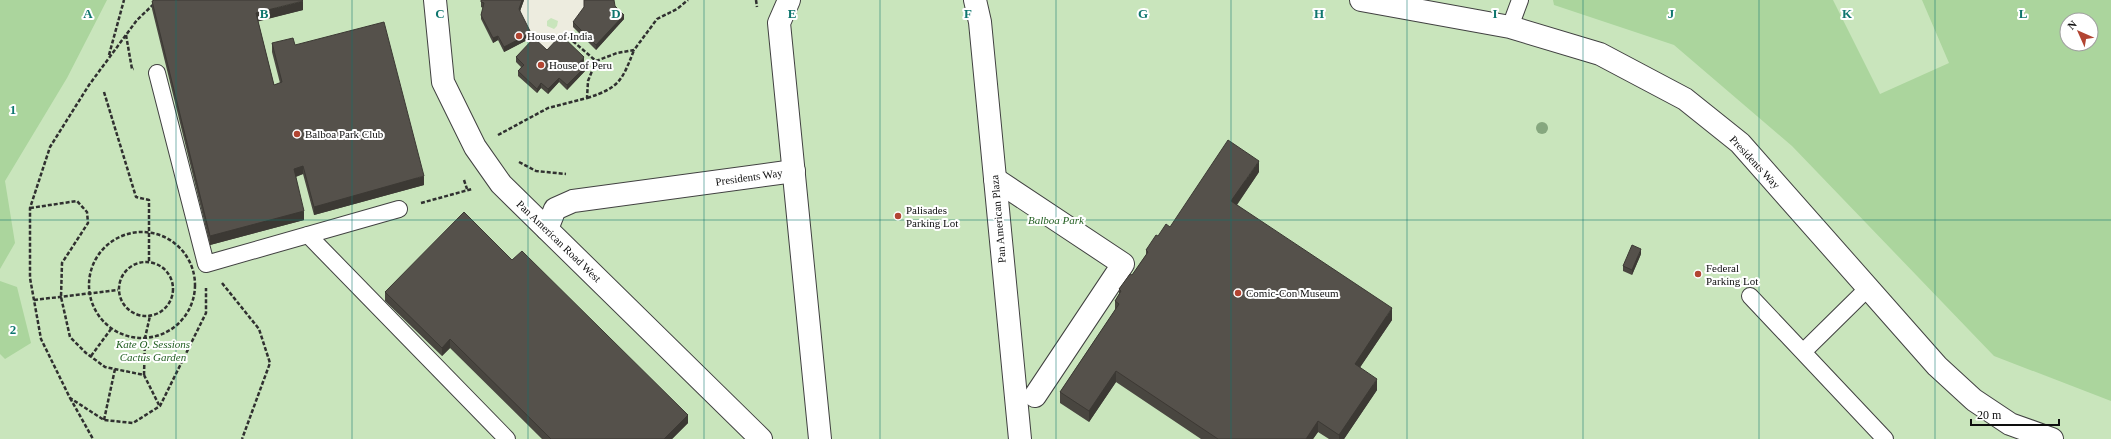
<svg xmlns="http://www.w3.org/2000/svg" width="2111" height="439" font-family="Georgia,serif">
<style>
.green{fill:#c9e5bc;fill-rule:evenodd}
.forest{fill:#abd59d;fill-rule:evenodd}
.plaza{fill:#edecdf;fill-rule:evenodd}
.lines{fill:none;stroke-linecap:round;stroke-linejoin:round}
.service-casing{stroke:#414141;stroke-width:18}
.pedestrian-casing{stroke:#414141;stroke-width:24}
.minor-casing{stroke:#414141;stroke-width:24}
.tertiary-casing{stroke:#414141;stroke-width:24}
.path{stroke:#303030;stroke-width:2.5;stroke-dasharray:4 2;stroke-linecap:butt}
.service{stroke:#fff;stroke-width:16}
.pedestrian{stroke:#fff;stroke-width:22}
.minor{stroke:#fff;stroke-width:22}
.tertiary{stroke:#fff;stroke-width:22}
.tree{fill:#86a77f}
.wall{fill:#494640}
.shaded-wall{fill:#3c3934}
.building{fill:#55514b;stroke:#3c3934}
.grid{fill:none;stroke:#0f766e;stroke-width:1;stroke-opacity:0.55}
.poi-dot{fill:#b24532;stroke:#fff;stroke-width:1.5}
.labels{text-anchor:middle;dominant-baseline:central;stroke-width:4;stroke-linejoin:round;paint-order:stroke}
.poi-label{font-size:11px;fill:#0e0e0e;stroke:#fff;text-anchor:start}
.street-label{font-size:11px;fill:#0e0e0e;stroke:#fff}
.park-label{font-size:11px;font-style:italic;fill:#246023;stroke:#fff}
.grid-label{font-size:13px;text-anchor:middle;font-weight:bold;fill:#0f766e;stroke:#fff;stroke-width:4;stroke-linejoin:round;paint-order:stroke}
</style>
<rect width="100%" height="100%" fill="#fefef0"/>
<path class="green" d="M 0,0 L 2111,0 L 2111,439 L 0,439 ZM 2067,20 L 2091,20 L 2091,44 L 2067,44 Z"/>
<g class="forest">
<path d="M 0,0 L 107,0 L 67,78 L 5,181 L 15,243 L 0,269 Z"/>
<path d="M 1553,0 L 1833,0 L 1880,94 L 1949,63 L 1922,0 L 2111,0 L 2111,401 L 1994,356 L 1792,146 L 1674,45 L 1554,5 ZM 2067,20 L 2091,20 L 2091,44 L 2067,44 Z"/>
<path d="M 0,281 L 17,287 L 31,343 L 5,359 L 0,354 Z"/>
</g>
<path class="plaza" d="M 524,0 L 584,0 L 584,12 L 573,26 L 575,29 L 564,43 L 547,55 L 534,43 L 519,14 ZM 551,18 L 558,21 L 557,26 L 554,29 L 547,26 L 547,21 Z"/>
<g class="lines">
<defs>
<g id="service">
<path d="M 1510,27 L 1520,0"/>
<path d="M 157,73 L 206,264 L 399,209"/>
<path d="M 308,235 L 507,439"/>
<path d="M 1750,296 L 1885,439"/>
<path d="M 1804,351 L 1868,288"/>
</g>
<path id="pedestrian" d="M 995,179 L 1123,264 L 1035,396"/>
<g id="minor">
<path d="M 435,0 L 443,82 L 475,147 L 501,184 L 761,439"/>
<path d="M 789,0 L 779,23 L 820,439"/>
<path d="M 975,0 L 980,22 L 1020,439"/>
<path d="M 547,229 L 555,209 L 573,201 L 794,171"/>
</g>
<path id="tertiary" d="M 1361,0 L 1510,27 L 1600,54 L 1685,99 L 1740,143 L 1937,366 L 1974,400 L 2010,424 L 2052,439"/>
</defs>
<use href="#service" class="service-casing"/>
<use href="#pedestrian" class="pedestrian-casing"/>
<use href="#minor" class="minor-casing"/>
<use href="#tertiary" class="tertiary-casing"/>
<g class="path">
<path d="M 158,0 L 137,20 L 89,85 L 50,147 L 30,208 L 30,278 L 41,339 L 70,398 L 104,420 L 133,423 L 160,406 L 206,313 L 206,288"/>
<path d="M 756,0 L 757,7"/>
<path d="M 126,35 L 132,69 L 134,69"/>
<path d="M 109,55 L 124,0"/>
<path d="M 596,61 L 617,53 L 634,50 L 657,19 L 677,9 L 688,0"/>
<path d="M 104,92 L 136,197 L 149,200 L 149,262"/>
<path d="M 587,98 C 619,88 622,81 634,50"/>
<path d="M 498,135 L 548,108 L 587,98 L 588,81 L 596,61 L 568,37"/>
<path d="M 519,162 L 536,171 L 566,174"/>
<path d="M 464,180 L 467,189"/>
<path d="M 421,203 L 472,189"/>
<path d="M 30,208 L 77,201 L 87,212 L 88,223 L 62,263 L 61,297 L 70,337 L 86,353 L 105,367 L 144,375 L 159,405"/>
<circle cx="142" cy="285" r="53"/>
<circle cx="146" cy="289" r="27"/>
<path d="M 222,283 L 259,329 L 270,363 L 242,439"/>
<path d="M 34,300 L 118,290"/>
<path d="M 91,356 L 111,329"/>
<path d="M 144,375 L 145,338 L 150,316"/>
<path d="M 70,398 L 93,439"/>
<path d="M 104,420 L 115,369"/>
</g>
<use href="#service" class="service"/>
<use href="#pedestrian" class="pedestrian"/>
<use href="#minor" class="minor"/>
<use href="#tertiary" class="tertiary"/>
</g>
<circle class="tree" cx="1542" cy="128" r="6"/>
<g class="wall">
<path d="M 481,0 L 524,0 L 520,11 L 531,38 L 504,52 L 498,40 L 493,43 L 481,19 L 481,15 L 483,8 L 481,7 Z"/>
<path d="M 152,1 L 303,10 L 258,21 L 274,85 L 280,83 L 272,52 L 272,43 L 295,45 L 424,185 L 314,215 L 303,174 L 296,177 L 304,220 L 210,245 L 152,9 Z"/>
<path d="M 615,6 L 624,19 L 596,50 L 573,27 L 573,22 Z"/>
<path d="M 547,50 L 584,61 L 582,64 L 585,71 L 567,90 L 559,82 L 548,94 L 541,88 L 537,93 L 518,76 L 518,71 L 521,67 L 516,62 L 516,57 Z"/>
<path d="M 1259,172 L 1237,205 L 1392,320 L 1360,367 L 1377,390 L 1344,439 L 1329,439 L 1318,432 L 1313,439 L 1201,439 L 1116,382 L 1089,422 L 1060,403 L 1060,392 L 1115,310 L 1115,301 L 1119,294 L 1119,289 L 1132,275 L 1146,255 L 1146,250 L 1158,236 L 1170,227 Z"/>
<path d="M 1641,254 L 1632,275 L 1623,271 L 1623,266 Z"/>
<path d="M 512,260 L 688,423 L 672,439 L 542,439 L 450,348 L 442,356 L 385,301 L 385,292 Z"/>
</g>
<g class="shaded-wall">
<path d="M 522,0 L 524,0 L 519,14 L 519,9 Z"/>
<path d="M 303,1 L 303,10 L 256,22 L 256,13 Z"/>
<path d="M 624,15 L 624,19 L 596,50 L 596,45 Z"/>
<path d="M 531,33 L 531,38 L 504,52 L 504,47 Z"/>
<path d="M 498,36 L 498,40 L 493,43 L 493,38 Z"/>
<path d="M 584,57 L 584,61 L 580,66 L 580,62 Z"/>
<path d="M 585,67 L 585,71 L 567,90 L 567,85 Z"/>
<path d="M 559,78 L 559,82 L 548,94 L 548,89 Z"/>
<path d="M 541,83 L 541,88 L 537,93 L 537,89 Z"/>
<path d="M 1259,161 L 1259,172 L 1231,213 L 1231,201 Z"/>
<path d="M 303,166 L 303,174 L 294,177 L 294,169 Z"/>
<path d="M 424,176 L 424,185 L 314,215 L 314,207 Z"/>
<path d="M 304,211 L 304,220 L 210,245 L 210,236 Z"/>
<path d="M 1641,249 L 1641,254 L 1632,275 L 1632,270 Z"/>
<path d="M 1392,308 L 1392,320 L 1355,375 L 1355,364 Z"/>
<path d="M 450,339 L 450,348 L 442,356 L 442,348 Z"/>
<path d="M 1116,371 L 1116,382 L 1089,422 L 1089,411 Z"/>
<path d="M 1377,379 L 1377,390 L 1344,439 L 1339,439 L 1339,435 Z"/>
<path d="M 688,415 L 688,423 L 672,439 L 664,439 Z"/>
<path d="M 1318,421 L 1318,432 L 1313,439 L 1306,439 Z"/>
</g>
<g class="building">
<path d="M 155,0 L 302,0 L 303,1 L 256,13 L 274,85 L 282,82 L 272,43 L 293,38 L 295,45 L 384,22 L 424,176 L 314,207 L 303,166 L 294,169 L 304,211 L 210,236 L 152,1 Z"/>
<path d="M 481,0 L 522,0 L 519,9 L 531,33 L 504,47 L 498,36 L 493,38 L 481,15 L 484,3 L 481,2 Z"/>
<path d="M 584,0 L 614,0 L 615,6 L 624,15 L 596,45 L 573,22 L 584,7 Z"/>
<path d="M 561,35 L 584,57 L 580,62 L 585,67 L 567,85 L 559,78 L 548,89 L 541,83 L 537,89 L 518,71 L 524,65 L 516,57 L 534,38 L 547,50 Z"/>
<path d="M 1228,140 L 1259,161 L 1231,201 L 1392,308 L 1355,364 L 1377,379 L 1339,435 L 1318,421 L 1306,439 L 1218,439 L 1116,371 L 1089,411 L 1060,392 L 1119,304 L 1115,301 L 1121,291 L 1119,289 L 1130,274 L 1132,275 L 1148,252 L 1146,250 L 1156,235 L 1158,236 L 1166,224 L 1170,227 Z"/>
<path d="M 464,212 L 512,260 L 522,251 L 688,415 L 664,439 L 551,439 L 450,339 L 442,348 L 385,292 Z"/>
<path d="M 1632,245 L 1641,249 L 1632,270 L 1623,266 Z"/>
</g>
<path class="grid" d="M 176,0 L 176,439M 352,0 L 352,439M 528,0 L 528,439M 704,0 L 704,439M 880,0 L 880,439M 1056,0 L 1056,439M 1231,0 L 1231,439M 1407,0 L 1407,439M 1583,0 L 1583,439M 1759,0 L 1759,439M 1935,0 L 1935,439M 0,220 L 2111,220"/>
<g class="poi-dot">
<circle cx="519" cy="36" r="4"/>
<circle cx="541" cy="65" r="4"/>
<circle cx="297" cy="134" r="4"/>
<circle cx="898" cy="216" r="4"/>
<circle cx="1698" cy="274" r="4"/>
<circle cx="1238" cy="293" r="4"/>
</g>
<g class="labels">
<g class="poi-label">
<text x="527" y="36">House of India</text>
<text x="549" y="65">House of Peru</text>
<text x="305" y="134">Balboa Park Club</text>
<text x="906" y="210">Palisades<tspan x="906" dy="13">Parking Lot</tspan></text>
<text x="1706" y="268">Federal<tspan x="1706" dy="13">Parking Lot</tspan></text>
<text x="1246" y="293">Comic-Con Museum</text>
</g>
<g class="street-label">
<text transform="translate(1755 162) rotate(47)">Presidents Way</text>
<text transform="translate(749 177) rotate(-8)">Presidents Way</text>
<text transform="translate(998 219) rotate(-95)">Pan American Plaza</text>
<text transform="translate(559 241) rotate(44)">Pan American Road West</text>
</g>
<g class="park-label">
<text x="1056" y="220">Balboa Park</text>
<text x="153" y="344">Kate O. Sessions<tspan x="153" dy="13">Cactus Garden</tspan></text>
</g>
</g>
<g class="grid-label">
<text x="88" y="18">A</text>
<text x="264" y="18">B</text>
<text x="440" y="18">C</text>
<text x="616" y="18">D</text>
<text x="792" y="18">E</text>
<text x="968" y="18">F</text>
<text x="1143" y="18">G</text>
<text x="1319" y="18">H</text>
<text x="1495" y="18">I</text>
<text x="1671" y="18">J</text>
<text x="1847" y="18">K</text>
<text x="2023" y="18">L</text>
<text x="13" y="114">1</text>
<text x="13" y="334">2</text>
</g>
<g transform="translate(2079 32) rotate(315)"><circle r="19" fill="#ffffff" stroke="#9f9f9f"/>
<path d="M0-3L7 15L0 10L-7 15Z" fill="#b24532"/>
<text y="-6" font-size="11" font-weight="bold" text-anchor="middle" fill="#0e0e0e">N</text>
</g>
<path d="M1971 419v6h88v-6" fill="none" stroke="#0e0e0e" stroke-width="2"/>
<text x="1977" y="419" font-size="12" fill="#0e0e0e" stroke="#ffffff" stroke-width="3" paint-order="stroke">20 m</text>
</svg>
